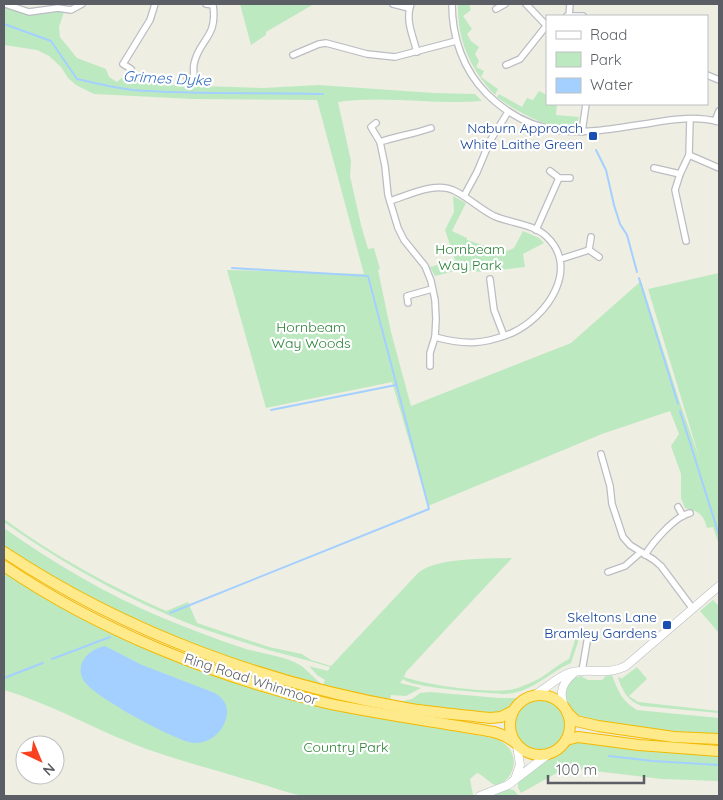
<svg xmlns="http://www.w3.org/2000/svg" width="723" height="800" font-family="Quicksand,sans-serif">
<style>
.green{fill:#bde9c1}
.water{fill:#a4d0ff}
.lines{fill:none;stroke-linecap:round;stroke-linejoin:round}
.stream{stroke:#a4d0ff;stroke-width:2}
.street-casing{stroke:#bbbdc3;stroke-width:8}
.secondary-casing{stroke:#bcbfc6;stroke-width:9}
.highway-casing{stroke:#f3b900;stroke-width:12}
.street{stroke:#fff;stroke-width:5.5}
.secondary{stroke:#fff;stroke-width:8}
.highway{stroke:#ffea8b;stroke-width:10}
.transit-dot{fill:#1a4fb4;stroke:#fff;stroke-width:2}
.labels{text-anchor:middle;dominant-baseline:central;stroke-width:4.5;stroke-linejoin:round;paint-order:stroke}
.transit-label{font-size:14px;fill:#164399;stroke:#fff;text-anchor:end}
.park-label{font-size:14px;fill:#2c8337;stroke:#fff}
.street-label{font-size:14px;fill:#5b5f65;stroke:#fff}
.water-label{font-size:15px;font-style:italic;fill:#3973c5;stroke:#fff}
</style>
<rect width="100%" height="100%" fill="#efeee3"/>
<g class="green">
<path d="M 240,4 L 314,4 L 266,32 L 266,35 L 251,45 Z"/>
<path d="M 458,4 L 469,4 L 471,10 L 463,16 L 472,29 L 467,34 L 471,41 L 479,47 L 475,54 L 479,61 L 476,67 L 484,71 L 481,77 L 498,89 L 495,95 C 470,69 457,39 458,4 Z"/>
<path d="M 4,7 L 25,13 L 52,9 L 64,12 L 59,27 L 60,37 L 77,58 L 106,69 L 109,77 L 117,82 L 125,75 L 137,80 L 141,76 L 151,83 L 170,85 L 263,88 L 319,85 L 434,93 L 475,94 L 482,101 C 434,105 386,95 338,102 L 351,161 L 350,176 L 361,225 L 368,249 L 374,248 L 380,269 L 378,270 L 391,332 L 411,406 L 571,343 L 641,281 L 681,406 L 700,460 L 648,289 L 719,273 L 719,545 L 713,527 L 707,528 C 704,515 699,511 685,508 L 681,498 L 681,474 L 671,446 L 679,434 L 670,411 L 602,434 L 428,506 L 392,382 L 266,408 L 227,270 L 364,274 L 317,100 L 193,99 L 94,94 L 76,85 L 68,78 L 61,67 L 49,56 L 37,50 L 4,45 Z"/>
<path d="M 539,91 L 547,95 L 547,104 L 557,104 L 556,115 L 579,117 L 577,124 C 559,137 512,109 497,97 L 499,94 L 522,107 L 527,98 L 533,100 Z"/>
<path d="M 453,196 L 466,203 L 452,231 L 467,238 L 467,240 L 504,252 L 514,248 L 523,231 L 539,238 L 544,243 L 523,254 L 525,267 L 483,272 L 459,270 L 435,276 L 430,267 L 448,262 L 451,263 L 455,260 L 445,230 L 454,212 Z"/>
<path d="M 4,519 C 54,556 110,586 166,611 L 188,602 L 197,623 L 269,647 L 302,654 L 311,660 L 331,666 L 418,573 C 438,557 486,559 512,558 L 406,672 L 404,677 C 427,685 484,693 508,690 C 514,690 523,686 530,683 C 544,678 555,666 569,659 L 576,637 L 580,636 L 571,663 C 548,673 530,694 504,694 C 487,693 412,688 403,679 L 400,683 L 421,688 L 406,696 L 391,695 L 386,719 L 493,738 C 519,745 521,775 497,786 C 489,783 485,776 477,773 L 470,779 L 473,795 L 472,796 L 303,796 C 283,792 264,784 244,779 C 206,767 168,758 131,743 C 89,726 48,703 4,690 L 4,570 L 107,628 L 316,704 L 324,685 L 298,679 L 210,652 L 96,602 L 4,547 L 4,528 C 53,563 108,595 163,618 C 190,629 218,640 246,649 C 263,654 284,656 300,665 C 308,670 314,679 323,685 L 325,680 L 317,675 L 309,666 L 328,671 L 330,667 C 311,661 291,656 272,651 C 246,643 220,635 195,626 C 128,600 63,564 4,522 Z"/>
<path d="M 713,600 L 719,606 L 719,633 L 700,611 Z"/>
<path d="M 637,667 L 647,679 L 629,696 L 638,702 L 719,711 L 719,713 L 642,706 C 628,701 623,692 618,678 L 620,677 L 621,679 Z"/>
<path d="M 612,675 C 618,691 622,701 637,710 L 719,718 L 719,736 C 692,734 580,729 567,707 C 564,703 564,696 563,692 L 573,678 L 581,676 L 588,680 L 602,680 L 606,676 Z"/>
<path d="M 430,692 L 499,698 L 517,698 L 504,711 L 489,715 L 399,702 L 412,699 L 420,693 Z"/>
<circle cx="540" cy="725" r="26"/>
<path d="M 575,741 L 719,754 L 719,781 L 662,779 L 569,768 L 564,769 L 521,793 L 518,788 L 518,782 L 528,772 Z"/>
<path d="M 509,789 L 514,790 L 518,795 L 489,796 Z"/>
</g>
<path class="water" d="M 105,646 L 142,665 L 215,693 C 226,700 230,709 225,722 C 220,735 207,744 193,743 C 174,740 94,697 84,681 C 74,665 88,649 105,646 Z"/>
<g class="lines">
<g class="stream">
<path d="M 4,24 L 51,41 L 77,79 C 95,83 114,88 133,90 C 196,95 260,92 323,94"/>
<path d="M 596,150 L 606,170 L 614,205 L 620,224 L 627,235 L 637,272"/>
<path d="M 639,278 L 678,404"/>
<path d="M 271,410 L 396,385"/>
<path d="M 680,411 L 719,535"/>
<path d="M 170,613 L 429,509 L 368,276 L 232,268"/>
<path d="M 52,659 L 110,637"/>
<path d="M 4,678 L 43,663"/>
<path d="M 609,756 L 653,761 L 719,765"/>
</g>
<defs>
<g id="street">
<path d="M 5,4 L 29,12 L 58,8 L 71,10 L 82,4"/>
<path d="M 393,4 L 409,8"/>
<path d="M 411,4 C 405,20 413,36 417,52"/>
<path d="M 452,4 C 452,37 463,70 487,94 C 538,144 587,133 651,123 C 674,119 697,116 719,122"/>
<path d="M 526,4 L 546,25"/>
<path d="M 496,9 L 505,4"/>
<path d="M 567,16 L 583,16"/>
<path d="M 569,16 L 570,4"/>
<path d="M 293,55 L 319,44 L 326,43 L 367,54 L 395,57 L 456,41"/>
<path d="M 506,65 L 520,59 L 547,25"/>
<path d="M 131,69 L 123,64 L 150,20 L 155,4"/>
<path d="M 707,75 L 719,80"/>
<path d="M 187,80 L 202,81"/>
<path d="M 194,80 C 194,75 193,69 194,64 C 199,39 218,38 213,5 L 206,4"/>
<path d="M 715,121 L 719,111"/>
<path d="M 376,123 L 371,127 L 380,142 L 385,166 L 388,195 L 398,228 L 404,240 L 425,266 L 431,281 L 435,300 L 436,319 L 435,337 L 430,353 L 430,366"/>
<path d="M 582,132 L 586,104"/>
<path d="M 380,142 C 397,136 414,134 431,128"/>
<path d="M 689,155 L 719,168"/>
<path d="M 654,168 L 680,174"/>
<path d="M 550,171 L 559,178 L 570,178"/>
<path d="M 464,196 L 477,172 L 490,141 L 508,112"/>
<path d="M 390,201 C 409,195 436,181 455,191 C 469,198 480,209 494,216 C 510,223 533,224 546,236 C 581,268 547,317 512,333 C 483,345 464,345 435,337"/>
<path d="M 536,230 L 559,178"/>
<path d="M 686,241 L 675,190 L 680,174 L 689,155 L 690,119"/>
<path d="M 589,250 L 591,237"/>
<path d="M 561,259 L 589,250 L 599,257"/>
<path d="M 490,279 L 494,310 L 504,336"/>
<path d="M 408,303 L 407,296 L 432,289"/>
<path d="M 601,454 L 610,486 L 612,504 L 623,537 L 630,545 L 654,560 L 661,566 L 693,609"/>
<path d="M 678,507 L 683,516"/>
<path d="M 645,555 C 653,542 675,516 690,513"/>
<path d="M 608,572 L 625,566 L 641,552"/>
<path d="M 582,671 L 588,636"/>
</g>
<g id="secondary">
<path d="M 533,696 C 544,690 559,676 569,673 C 588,667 607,676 626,666 L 719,586"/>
<path d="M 564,706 C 559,693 562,683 573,674"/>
<path d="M 515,779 L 520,765 L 517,745"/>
<path d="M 480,796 L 508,785 L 550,753"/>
</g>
<g id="highway">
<path d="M 4,552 C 126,633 267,684 411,709 C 437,713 464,715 490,718 L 501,717 L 513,711"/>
<path d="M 4,566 C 98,630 215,677 326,703 C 382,715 438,722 494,732 L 505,736 L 516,743"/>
<circle cx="540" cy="725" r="30"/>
<path d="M 567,712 L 576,721 L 598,726 L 674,737 L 719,739"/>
<path d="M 566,740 L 578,737 L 639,745 L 719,751"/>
</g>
</defs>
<use href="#street" class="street-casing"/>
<use href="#secondary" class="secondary-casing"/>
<use href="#highway" class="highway-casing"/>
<use href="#street" class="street"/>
<use href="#secondary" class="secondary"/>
<use href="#highway" class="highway"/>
</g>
<g class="transit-dot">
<rect x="588" y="131" width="10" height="10" rx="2.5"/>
<rect x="662" y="620" width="10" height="10" rx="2.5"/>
</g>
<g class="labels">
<g class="transit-label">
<text x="583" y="128">Naburn Approach<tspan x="583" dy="16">White Laithe Green</tspan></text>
<text x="657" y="617">Skeltons Lane<tspan x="657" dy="16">Bramley Gardens</tspan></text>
</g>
<g class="park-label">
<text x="470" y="249">Hornbeam<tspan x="470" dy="16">Way Park</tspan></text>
<text x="311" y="327">Hornbeam<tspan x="311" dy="16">Way Woods</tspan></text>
<text x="346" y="747">Country Park</text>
</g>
<g class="street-label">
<text transform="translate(251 679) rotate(18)">Ring Road Whinmoor</text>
</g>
<g class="water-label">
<text transform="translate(167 78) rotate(3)">Grimes Dyke</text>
</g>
</g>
<rect width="723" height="800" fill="none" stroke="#5b5f65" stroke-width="10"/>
<rect x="546" y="15" width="162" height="90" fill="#ffffff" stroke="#bdbfc1"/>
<rect x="556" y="31" width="25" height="8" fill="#ffffff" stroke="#bdbfc1"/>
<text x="590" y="40" font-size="15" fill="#5b5f65">Road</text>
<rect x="556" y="52" width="25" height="15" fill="#bde9c1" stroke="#bdbfc1"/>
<text x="590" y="65" font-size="15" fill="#5b5f65">Park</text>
<rect x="556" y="78" width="25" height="15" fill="#a4d0ff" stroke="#bdbfc1"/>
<text x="590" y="90" font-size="15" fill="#5b5f65">Water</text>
<g transform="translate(40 760) rotate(136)"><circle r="24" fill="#ffffff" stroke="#bdbfc1"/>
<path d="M0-4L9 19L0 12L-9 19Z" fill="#f94120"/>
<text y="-8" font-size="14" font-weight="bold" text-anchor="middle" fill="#5b5f65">N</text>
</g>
<path d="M548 775v8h96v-8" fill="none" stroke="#5b5f65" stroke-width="2.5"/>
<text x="556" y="775" font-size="15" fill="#5b5f65" stroke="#ffffff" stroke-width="4" paint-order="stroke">100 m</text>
</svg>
